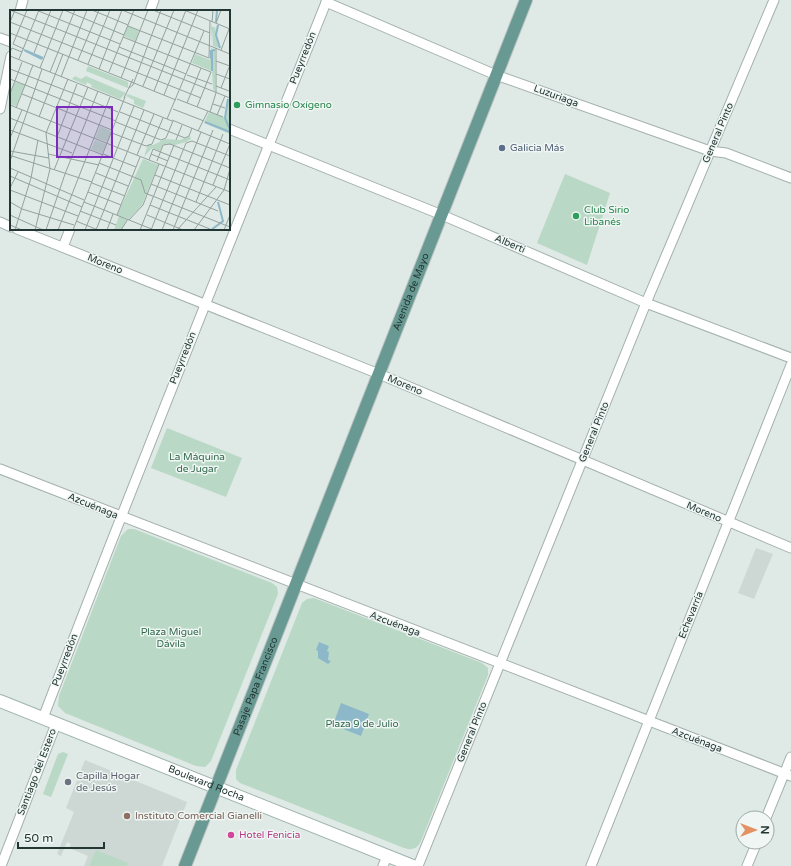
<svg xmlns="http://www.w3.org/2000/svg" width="791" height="866" font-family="'Varela Round',sans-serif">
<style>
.built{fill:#cdd8d5}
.green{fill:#bad8c6}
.water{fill:#8cb8c9}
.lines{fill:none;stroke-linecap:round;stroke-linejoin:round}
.minor-casing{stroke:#a3b0ac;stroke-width:11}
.secondary-casing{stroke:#9fb3ae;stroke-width:14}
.primary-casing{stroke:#bdc3c2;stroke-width:14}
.minor{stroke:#fff;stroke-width:9}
.secondary{stroke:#fff;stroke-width:12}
.primary{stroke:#689a93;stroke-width:12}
.leisure-dot{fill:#2e9e5b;stroke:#eff6f3;stroke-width:1.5}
.service-dot{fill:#5c6f8a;stroke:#eff6f3;stroke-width:1.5}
.worship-dot{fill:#6b7280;stroke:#eff6f3;stroke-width:1.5}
.education-dot{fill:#8d6e63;stroke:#eff6f3;stroke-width:1.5}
.hotel-dot{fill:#d1479c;stroke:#eff6f3;stroke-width:1.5}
.labels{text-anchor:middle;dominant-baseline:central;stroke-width:3;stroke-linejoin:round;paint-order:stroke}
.street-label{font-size:10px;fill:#223734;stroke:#eff6f3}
.leisure-label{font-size:10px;fill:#27864d;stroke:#eff6f3;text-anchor:start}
.service-label{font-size:10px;fill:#4e5e75;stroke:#eff6f3;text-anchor:start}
.park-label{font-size:10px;fill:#31694d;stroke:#eff6f3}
.worship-label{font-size:10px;fill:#5b616d;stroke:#eff6f3;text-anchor:start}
.education-label{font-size:10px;fill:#785e54;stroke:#eff6f3;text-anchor:start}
.hotel-label{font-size:10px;fill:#b23c85;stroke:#eff6f3;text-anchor:start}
.inset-river{fill:none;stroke:#8cb8c9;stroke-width:2}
.inset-road{fill:none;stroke:#93a29e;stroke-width:1}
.view{fill:#7b2cbf;fill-opacity:0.15;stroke:#7b2cbf;stroke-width:2}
.inset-edge{fill:none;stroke:#223734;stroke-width:2}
</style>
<rect width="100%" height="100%" fill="#dfe9e5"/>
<g class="built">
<path d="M 756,548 L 773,554 L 754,599 L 738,593 Z"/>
<path d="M 85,760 L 187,802 L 162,866 L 84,866 L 88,856 L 69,848 L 71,844 L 67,842 L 61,856 L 57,854 L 74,812 L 66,808 Z"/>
</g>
<g class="green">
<path d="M 565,174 L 610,193 L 587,265 L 537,243 Z"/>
<path d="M 167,428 L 242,458 L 226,497 L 151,468 Z"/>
<path d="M 128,529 L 134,529 L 272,583 L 277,587 L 278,594 L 211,761 L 205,767 L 196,766 L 65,713 L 58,706 L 59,696 L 121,536 Z"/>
<path d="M 314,598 L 482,663 L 488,668 L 488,675 L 421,841 C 418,848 412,851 404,848 L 240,783 L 236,779 L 236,770 L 302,603 L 307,599 Z"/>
<path d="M 63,752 L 68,754 L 51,797 L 43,794 L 58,754 Z"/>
<path d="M 96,850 L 128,863 L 127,866 L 89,866 Z"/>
</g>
<g class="water">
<path d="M 319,642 L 329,646 L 327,651 L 329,652 L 328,660 L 331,661 L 328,664 L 318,658 L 318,651 L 316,650 Z"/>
<path d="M 341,703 L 369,714 L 361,736 L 333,725 Z"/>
</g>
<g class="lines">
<defs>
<g id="minor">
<path d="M 326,2 L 496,75 L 710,151 L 726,153 L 791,178"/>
<path d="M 20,11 L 23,0"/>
<path d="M 150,11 L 154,0"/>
<path d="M 0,38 L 11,42"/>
<path d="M 0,109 L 11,56"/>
<path d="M 229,129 L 442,215 L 646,303 L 791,358"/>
<path d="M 0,222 L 11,227"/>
<path d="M 17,229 L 379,374 L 791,548"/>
<path d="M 63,247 L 70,229"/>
<path d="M 0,469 L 791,776"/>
<path d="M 43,718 C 135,478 231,239 327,0"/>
<path d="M 766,818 L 791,757"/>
<path d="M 1,866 L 56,724"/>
<path d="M 383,866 L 387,856"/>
<path d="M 418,866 L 646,303 L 774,0"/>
<path d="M 591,866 L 791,365"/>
<path d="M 747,866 L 757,842"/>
</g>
<g id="secondary">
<path id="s1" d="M 0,701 L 413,866"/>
</g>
<g id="primary">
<path id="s2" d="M 185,866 L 526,0"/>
</g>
</defs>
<use href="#minor" class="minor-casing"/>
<use href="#secondary" class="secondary-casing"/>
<use href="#primary" class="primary-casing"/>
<use href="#minor" class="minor"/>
<use href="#secondary" class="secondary"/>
<use href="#primary" class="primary"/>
</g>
<g class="leisure-dot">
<circle cx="237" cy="105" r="4"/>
<circle cx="576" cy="216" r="4"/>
</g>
<circle class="service-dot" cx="502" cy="148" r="4"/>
<circle class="worship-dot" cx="68" cy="782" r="4"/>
<circle class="education-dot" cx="127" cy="816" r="4"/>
<circle class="hotel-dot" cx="231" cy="835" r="4"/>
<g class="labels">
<g class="street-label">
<text transform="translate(303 58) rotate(-68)">Pueyrredón</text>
<text transform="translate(556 96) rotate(20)">Luzuriaga</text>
<text transform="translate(718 133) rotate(-67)">General Pinto</text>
<text transform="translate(510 244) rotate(23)">Alberti</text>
<text transform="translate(105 264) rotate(22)">Moreno</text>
<text stroke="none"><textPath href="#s2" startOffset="617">Avenida de Mayo</textPath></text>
<text transform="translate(183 358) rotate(-68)">Pueyrredón</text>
<text transform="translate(405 385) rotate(23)">Moreno</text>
<text transform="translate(594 432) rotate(-68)">General Pinto</text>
<text transform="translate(93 506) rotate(22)">Azcuénaga</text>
<text transform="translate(704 512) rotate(23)">Moreno</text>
<text transform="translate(691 615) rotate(-68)">Echevarría</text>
<text transform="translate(395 624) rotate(21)">Azcuénaga</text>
<text transform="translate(65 660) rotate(-69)">Pueyrredón</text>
<text stroke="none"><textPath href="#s2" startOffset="193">Pasaje Papa Francisco</textPath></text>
<text transform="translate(472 732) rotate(-68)">General Pinto</text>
<text transform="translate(697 740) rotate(21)">Azcuénaga</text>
<text transform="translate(37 772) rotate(-69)">Santiago del Estero</text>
<text stroke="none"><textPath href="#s1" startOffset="222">Boulevard Rocha</textPath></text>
</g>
<g class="leisure-label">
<text x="245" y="105">Gimnasio Oxígeno</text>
<text x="584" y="210">Club Sirio<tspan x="584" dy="12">Libanés</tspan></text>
</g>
<g class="service-label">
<text x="510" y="148">Galicia Más</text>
</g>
<g class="park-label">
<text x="197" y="457">La Máquina<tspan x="197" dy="12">de Jugar</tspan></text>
<text x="171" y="632">Plaza Miguel<tspan x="171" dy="12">Dávila</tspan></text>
<text x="362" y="724">Plaza 9 de Julio</text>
</g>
<g class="worship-label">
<text x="76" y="776">Capilla Hogar<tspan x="76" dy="12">de Jesús</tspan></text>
</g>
<g class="education-label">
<text x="135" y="816">Instituto Comercial Gianelli</text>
</g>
<g class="hotel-label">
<text x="239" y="835">Hotel Fenicia</text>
</g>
</g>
<g transform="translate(10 10)">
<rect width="220" height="220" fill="#dfe9e5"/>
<path d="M 201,13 L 202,17 L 205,17 L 209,38 L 203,36 L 202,19 L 201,35 ZM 118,16 L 129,21 L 125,31 L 114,26 ZM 201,38 L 205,39 L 205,82 L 203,79 L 202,61 L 182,53 L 185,44 L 200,50 ZM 78,56 L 118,72 L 118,78 L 76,61 ZM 65,66 L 71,69 L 76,66 L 116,83 L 110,89 L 81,77 L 82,75 L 77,72 L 76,75 L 62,69 ZM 5,72 L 15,75 L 6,96 L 0,94 L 0,85 ZM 118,84 L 136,91 L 133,98 L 124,94 L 124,90 L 116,86 ZM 219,89 L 220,124 L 194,113 L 199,102 L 216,108 ZM 90,116 L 101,121 L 97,132 L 85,128 ZM 180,126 L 181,129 L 176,132 L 165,135 L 153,134 L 150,141 L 142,138 L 134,147 L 138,134 L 143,135 L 155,129 L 170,130 ZM 85,130 L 96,134 L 92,144 L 81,139 ZM 133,149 L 148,155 L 132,195 L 119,209 L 107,205 ZM 109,206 L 117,209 L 111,220 L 104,220 Z" fill="#bad8c6"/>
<path class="inset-river" d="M 206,12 L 207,0M 208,15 L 206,25 L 210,38M 14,40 L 33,48M 202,40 L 202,61M 16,41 L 32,49M 201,49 L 201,41 L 205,40M 218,89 L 215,108 L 220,120M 195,112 L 220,122M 201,220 L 213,211 L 208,192"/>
<path class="inset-road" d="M 0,0 L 220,88M 26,0 L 110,34M 54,0 L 114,25M 82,0 L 118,15M 112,0 L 220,44M 143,0 L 200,23M 174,0 L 220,19M 0,12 L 191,88M 0,12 L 5,0M 202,12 L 203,0M 206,13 L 211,0M 118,16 L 199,48 L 200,11M 0,23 L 166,90M 113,27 L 201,62 L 187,97M 109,37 L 176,64M 14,39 L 3,34 L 17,0M 211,40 L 219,19M 0,42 L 2,38 L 12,42M 24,43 L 41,0M 0,46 L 162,111M 9,49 L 29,0M 68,50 L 89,0M 206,51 L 220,56M 78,54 L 100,0M 30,58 L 53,0M 0,59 L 73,87M 89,59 L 112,0M 40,62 L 65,0M 99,62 L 124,0M 206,64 L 220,69M 177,65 L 202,74M 51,67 L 77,0M 111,68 L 138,0M 0,69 L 106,111M 133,76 L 164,0M 206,76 L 219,81M 119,78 L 123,75 L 151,0M 211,78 L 220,55M 144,81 L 176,0M 0,84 L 12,52M 12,84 L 102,120M 154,85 L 188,0M 74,88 L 108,102M 114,88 L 123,69M 167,89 L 213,107M 177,93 L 191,58M 203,94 L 215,98M 0,95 L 220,182M 6,98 L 23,55M 163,99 L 194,111M 110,102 L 175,128 L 179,126 L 182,118M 200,102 L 206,83 L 206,38M 207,105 L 215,86M 29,107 L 53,44M 0,108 L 93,145M 157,109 L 194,21M 162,110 L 220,134M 106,112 L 151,130 L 156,128 L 163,111M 0,120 L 62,143M 188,121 L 198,101M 102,123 L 136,136 L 142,134 L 153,108M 47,127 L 67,74M 0,128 L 12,100M 166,130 L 172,115M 0,141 L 39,148M 38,144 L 89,155M 93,144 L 126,157M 141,144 L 158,151M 127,145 L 144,104M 2,146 L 82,172M 139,150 L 143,139 L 220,170M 0,151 L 32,59M 147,151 L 153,135 L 160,134 L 220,158M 89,153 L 131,170 L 135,183 L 220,217M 0,158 L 74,190M 44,160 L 78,77M 86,163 L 118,176M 145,165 L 220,195M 0,166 L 72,197M 82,173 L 115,186M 141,174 L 208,201M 203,175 L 220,134M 0,178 L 8,162M 0,180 L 68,206M 78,182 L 111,195M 0,192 L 12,199 L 64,215M 74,192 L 144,220M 186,192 L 213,124M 140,195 L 200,219M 70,201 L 106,215M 0,205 L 33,220M 107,205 L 130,147M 137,205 L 173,220M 119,210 L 133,195 L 149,154M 66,211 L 88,220M 0,215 L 12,220M 5,220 L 21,168 L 28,130M 25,220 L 40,159 L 36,123 L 58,69M 36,220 L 55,164 L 88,81M 48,220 L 100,87M 63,220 L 115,87M 75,220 L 124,96M 86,220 L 134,100M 97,220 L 103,204M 111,220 L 118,209M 130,220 L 164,135M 141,220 L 176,133 L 182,131 L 220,146M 152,220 L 191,122M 163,220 L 203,120M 167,220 L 206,177M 184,220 L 214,180 L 220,159M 214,220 L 220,205"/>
<path class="view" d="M 47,97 L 102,97 L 102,147 L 47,147 Z"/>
<rect width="220" height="220" class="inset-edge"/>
</g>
<g transform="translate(755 830) rotate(90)"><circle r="19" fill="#eff6f3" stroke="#9daaa7"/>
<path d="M0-3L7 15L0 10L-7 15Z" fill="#e39263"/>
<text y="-6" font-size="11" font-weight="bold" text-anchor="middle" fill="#223734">N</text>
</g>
<path d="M18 842v6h86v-6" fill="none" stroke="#223734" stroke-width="2"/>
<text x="24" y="842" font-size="12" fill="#223734" stroke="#eff6f3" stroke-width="3" paint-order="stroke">50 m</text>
</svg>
